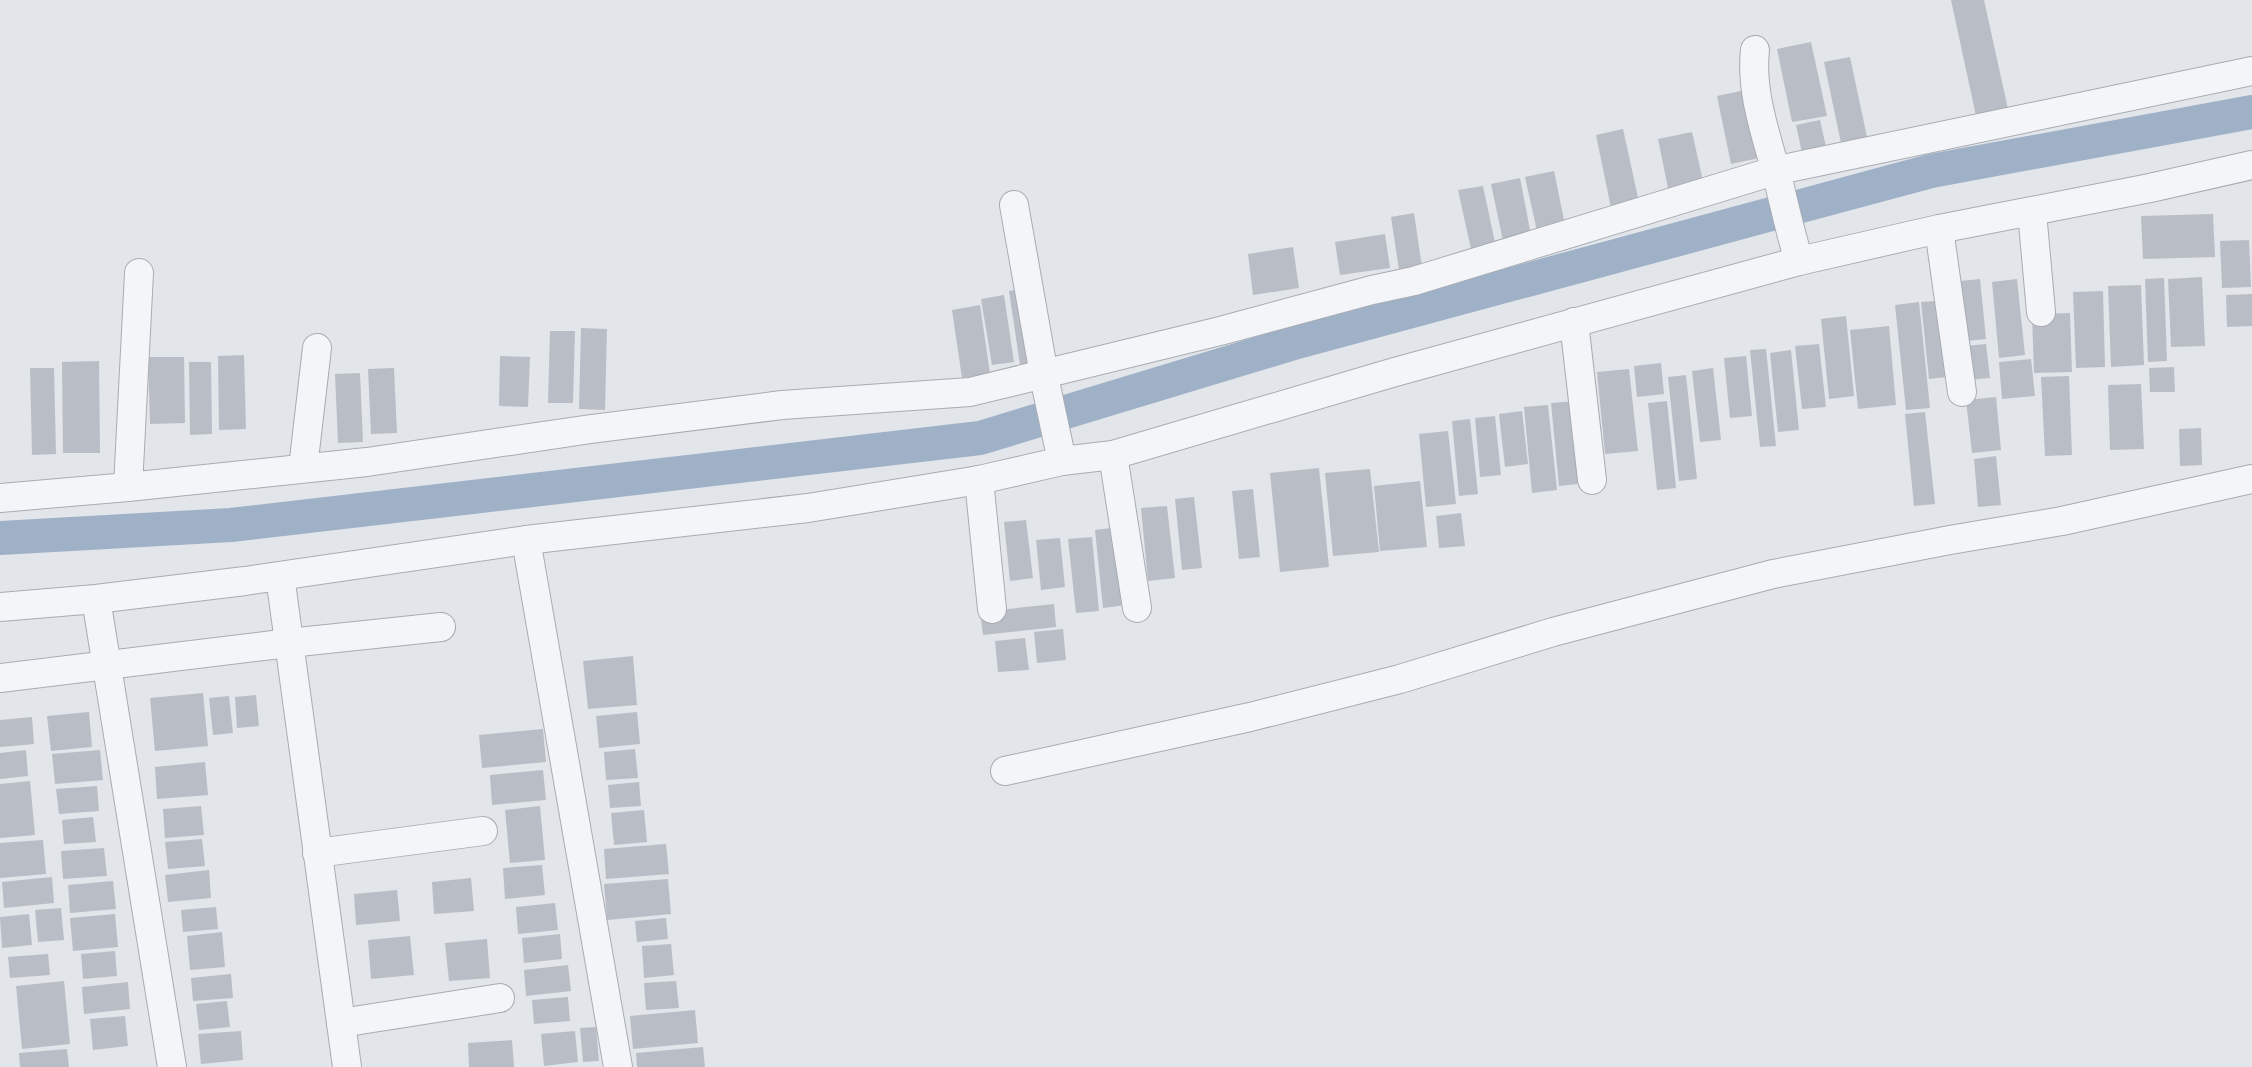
<svg xmlns="http://www.w3.org/2000/svg" width="2252" height="1067" font-family="'Source Sans 3',sans-serif">
<style>
.lines{fill:none;stroke-linecap:round;stroke-linejoin:round}
.canal{stroke:#9fb1c7;stroke-width:34}
.building{fill:#b9bec6}
.street-casing{stroke:#a7acb3;stroke-width:30}
.street{stroke:#f4f5f8;stroke-width:28}
</style>
<rect width="100%" height="100%" fill="#e2e5e9"/>
<g class="lines">
<path class="canal" d="M 0,538 L 231,525 L 980,438 L 1297,342 L 1931,171 L 2252,112"/>
</g>
<g class="building">
<path d="M 1951,0 L 1984,0 L 2008,109 L 1976,116 Z"/>
<path d="M 1811,42 L 1827,116 L 1792,122 L 1777,49 Z"/>
<path d="M 1850,57 L 1867,137 L 1841,143 L 1824,62 Z"/>
<path d="M 1750,89 L 1764,157 L 1731,164 L 1717,96 Z"/>
<path d="M 1820,120 L 1826,147 L 1802,153 L 1796,125 Z"/>
<path d="M 1623,129 L 1639,202 L 1611,208 L 1596,135 Z"/>
<path d="M 1692,132 L 1705,190 L 1670,198 L 1658,139 Z"/>
<path d="M 1554,171 L 1565,225 L 1537,231 L 1525,177 Z"/>
<path d="M 1520,178 L 1531,235 L 1503,241 L 1491,184 Z"/>
<path d="M 1483,186 L 1497,252 L 1473,258 L 1458,190 Z"/>
<path d="M 1414,213 L 1422,267 L 1399,270 L 1391,217 Z"/>
<path d="M 2213,214 L 2215,257 L 2143,259 L 2141,216 Z"/>
<path d="M 1385,234 L 1390,268 L 1340,275 L 1335,242 Z"/>
<path d="M 2249,240 L 2251,287 L 2222,288 L 2220,241 Z"/>
<path d="M 1293,247 L 1299,288 L 1253,295 L 1248,254 Z"/>
<path d="M 2202,277 L 2205,346 L 2171,347 L 2168,279 Z"/>
<path d="M 2164,278 L 2167,361 L 2148,362 L 2145,279 Z"/>
<path d="M 1980,279 L 1986,339 L 1966,341 L 1960,281 Z"/>
<path d="M 2017,279 L 2025,355 L 1999,358 L 1992,282 Z"/>
<path d="M 2141,285 L 2144,365 L 2111,367 L 2108,286 Z"/>
<path d="M 1027,288 L 1038,362 L 1020,365 L 1009,291 Z"/>
<path d="M 2103,291 L 2105,367 L 2076,368 L 2073,292 Z"/>
<path d="M 2252,294 L 2252,326 L 2227,327 L 2226,295 Z"/>
<path d="M 1004,295 L 1014,362 L 992,365 L 981,299 Z"/>
<path d="M 1948,300 L 1956,376 L 1929,379 L 1921,302 Z"/>
<path d="M 1919,302 L 1930,408 L 1906,410 L 1895,305 Z"/>
<path d="M 980,305 L 990,374 L 962,378 L 952,310 Z"/>
<path d="M 2070,313 L 2072,372 L 2034,373 L 2032,314 Z"/>
<path d="M 1846,316 L 1854,396 L 1829,399 L 1821,319 Z"/>
<path d="M 1889,326 L 1896,405 L 1858,409 L 1850,330 Z"/>
<path d="M 581,328 L 607,329 L 605,410 L 579,409 Z"/>
<path d="M 550,331 L 575,331 L 573,403 L 548,403 Z"/>
<path d="M 1819,344 L 1826,407 L 1802,409 L 1795,346 Z"/>
<path d="M 1986,344 L 1990,378 L 1968,380 L 1965,346 Z"/>
<path d="M 1766,349 L 1776,446 L 1760,447 L 1750,350 Z"/>
<path d="M 1791,350 L 1799,430 L 1778,432 L 1770,353 Z"/>
<path d="M 244,355 L 246,429 L 219,430 L 218,356 Z"/>
<path d="M 500,356 L 530,357 L 528,407 L 499,406 Z"/>
<path d="M 1746,356 L 1752,416 L 1730,418 L 1724,358 Z"/>
<path d="M 148,357 L 184,357 L 185,423 L 150,424 Z"/>
<path d="M 2031,359 L 2035,396 L 2002,399 L 1999,362 Z"/>
<path d="M 99,361 L 100,453 L 63,453 L 62,362 Z"/>
<path d="M 189,362 L 211,362 L 212,434 L 190,435 Z"/>
<path d="M 1661,363 L 1664,394 L 1637,397 L 1634,366 Z"/>
<path d="M 2174,367 L 2175,392 L 2150,392 L 2149,368 Z"/>
<path d="M 30,368 L 54,368 L 56,454 L 32,455 Z"/>
<path d="M 394,368 L 397,433 L 371,434 L 368,369 Z"/>
<path d="M 1713,368 L 1721,440 L 1700,442 L 1692,371 Z"/>
<path d="M 1629,369 L 1638,451 L 1605,454 L 1597,372 Z"/>
<path d="M 360,373 L 363,442 L 338,443 L 335,374 Z"/>
<path d="M 1686,375 L 1697,479 L 1679,481 L 1668,377 Z"/>
<path d="M 2069,376 L 2072,455 L 2045,456 L 2041,377 Z"/>
<path d="M 2141,384 L 2144,449 L 2110,450 L 2108,385 Z"/>
<path d="M 1996,397 L 2001,450 L 1972,453 L 1966,400 Z"/>
<path d="M 1578,401 L 1587,483 L 1559,486 L 1551,403 Z"/>
<path d="M 1667,401 L 1676,488 L 1657,490 L 1648,403 Z"/>
<path d="M 1548,405 L 1557,490 L 1532,493 L 1524,407 Z"/>
<path d="M 1522,411 L 1528,464 L 1505,467 L 1499,414 Z"/>
<path d="M 1925,412 L 1935,504 L 1914,506 L 1905,414 Z"/>
<path d="M 1495,416 L 1501,475 L 1480,477 L 1475,418 Z"/>
<path d="M 1470,419 L 1478,494 L 1459,496 L 1452,421 Z"/>
<path d="M 2201,428 L 2202,465 L 2180,466 L 2179,429 Z"/>
<path d="M 1448,431 L 1456,504 L 1426,507 L 1419,434 Z"/>
<path d="M 1996,456 L 2001,505 L 1978,507 L 1974,459 Z"/>
<path d="M 1319,468 L 1329,567 L 1280,572 L 1270,473 Z"/>
<path d="M 1370,469 L 1379,552 L 1333,556 L 1325,473 Z"/>
<path d="M 1420,481 L 1427,547 L 1380,551 L 1374,486 Z"/>
<path d="M 1253,489 L 1260,557 L 1239,559 L 1232,491 Z"/>
<path d="M 1194,497 L 1202,568 L 1182,570 L 1175,499 Z"/>
<path d="M 1167,506 L 1175,578 L 1148,581 L 1141,508 Z"/>
<path d="M 1461,513 L 1465,546 L 1439,548 L 1436,516 Z"/>
<path d="M 1026,520 L 1033,578 L 1010,581 L 1004,522 Z"/>
<path d="M 1119,527 L 1126,605 L 1103,608 L 1095,530 Z"/>
<path d="M 1092,537 L 1099,611 L 1076,613 L 1068,539 Z"/>
<path d="M 1060,538 L 1065,587 L 1041,590 L 1036,540 Z"/>
<path d="M 1054,604 L 1056,627 L 983,635 L 980,612 Z"/>
<path d="M 1063,629 L 1066,660 L 1037,663 L 1034,632 Z"/>
<path d="M 1025,638 L 1029,670 L 998,672 L 995,641 Z"/>
<path d="M 633,656 L 637,705 L 588,709 L 583,661 Z"/>
<path d="M 203,693 L 208,746 L 155,751 L 150,698 Z"/>
<path d="M 256,695 L 259,726 L 237,728 L 235,697 Z"/>
<path d="M 229,696 L 233,733 L 213,735 L 209,698 Z"/>
<path d="M 89,712 L 92,747 L 51,751 L 47,716 Z"/>
<path d="M 637,712 L 640,744 L 599,748 L 596,716 Z"/>
<path d="M 32,717 L 34,744 L 0,747 L 0,720 Z"/>
<path d="M 543,729 L 546,762 L 482,768 L 479,735 Z"/>
<path d="M 635,749 L 638,778 L 606,780 L 604,752 Z"/>
<path d="M 26,750 L 28,776 L 0,779 L 0,753 Z"/>
<path d="M 100,750 L 103,780 L 55,784 L 52,754 Z"/>
<path d="M 205,762 L 208,795 L 157,799 L 155,767 Z"/>
<path d="M 543,770 L 546,800 L 492,805 L 490,775 Z"/>
<path d="M 30,781 L 35,835 L 0,838 L 0,784 Z"/>
<path d="M 639,782 L 641,806 L 610,808 L 608,785 Z"/>
<path d="M 97,786 L 99,811 L 59,814 L 56,789 Z"/>
<path d="M 201,806 L 204,835 L 165,838 L 163,809 Z"/>
<path d="M 540,806 L 545,860 L 510,863 L 505,810 Z"/>
<path d="M 644,810 L 647,842 L 614,845 L 611,813 Z"/>
<path d="M 93,817 L 96,842 L 64,844 L 62,820 Z"/>
<path d="M 202,839 L 205,866 L 168,869 L 165,842 Z"/>
<path d="M 43,840 L 46,874 L 0,878 L 0,843 Z"/>
<path d="M 666,844 L 669,874 L 606,879 L 604,849 Z"/>
<path d="M 104,848 L 107,876 L 63,879 L 61,851 Z"/>
<path d="M 542,865 L 545,895 L 505,899 L 503,868 Z"/>
<path d="M 209,870 L 211,898 L 168,902 L 165,875 Z"/>
<path d="M 52,877 L 54,903 L 4,908 L 2,882 Z"/>
<path d="M 471,878 L 474,911 L 434,914 L 432,882 Z"/>
<path d="M 668,879 L 671,914 L 607,920 L 604,884 Z"/>
<path d="M 113,881 L 116,909 L 70,913 L 68,885 Z"/>
<path d="M 397,890 L 400,921 L 356,925 L 354,894 Z"/>
<path d="M 555,903 L 558,930 L 518,934 L 516,907 Z"/>
<path d="M 216,907 L 218,929 L 183,932 L 181,910 Z"/>
<path d="M 61,908 L 64,940 L 38,942 L 35,910 Z"/>
<path d="M 29,914 L 32,945 L 2,948 L 0,917 Z"/>
<path d="M 115,914 L 118,947 L 73,951 L 70,918 Z"/>
<path d="M 666,918 L 668,939 L 637,942 L 635,921 Z"/>
<path d="M 222,932 L 225,967 L 190,970 L 187,936 Z"/>
<path d="M 560,934 L 562,959 L 524,963 L 522,938 Z"/>
<path d="M 410,936 L 414,975 L 371,979 L 368,940 Z"/>
<path d="M 487,939 L 490,978 L 449,981 L 445,943 Z"/>
<path d="M 671,944 L 674,975 L 644,978 L 642,946 Z"/>
<path d="M 115,951 L 117,976 L 83,979 L 81,954 Z"/>
<path d="M 48,954 L 50,975 L 10,978 L 8,957 Z"/>
<path d="M 568,965 L 571,991 L 526,996 L 524,970 Z"/>
<path d="M 231,974 L 233,998 L 193,1001 L 191,978 Z"/>
<path d="M 64,981 L 70,1044 L 22,1049 L 16,986 Z"/>
<path d="M 676,981 L 679,1008 L 646,1010 L 644,983 Z"/>
<path d="M 128,982 L 130,1009 L 84,1014 L 82,987 Z"/>
<path d="M 568,997 L 570,1021 L 534,1024 L 532,1000 Z"/>
<path d="M 227,1001 L 230,1027 L 199,1030 L 196,1004 Z"/>
<path d="M 695,1010 L 698,1043 L 633,1049 L 630,1016 Z"/>
<path d="M 125,1016 L 128,1046 L 93,1050 L 90,1019 Z"/>
<path d="M 596,1027 L 599,1061 L 583,1062 L 580,1028 Z"/>
<path d="M 241,1031 L 243,1060 L 201,1064 L 198,1034 Z"/>
<path d="M 575,1031 L 578,1062 L 544,1066 L 541,1034 Z"/>
<path d="M 512,1040 L 514,1067 L 469,1067 L 468,1043 Z"/>
<path d="M 703,1047 L 705,1067 L 637,1067 L 636,1053 Z"/>
<path d="M 67,1049 L 69,1067 L 20,1067 L 19,1053 Z"/>
</g>
<g class="lines">
<defs>
<g id="street">
<path d="M 1755,50 C 1750,95 1768,140 1779,183 C 1785,209 1791,235 1799,261"/>
<path d="M 1014,205 L 1046,386 L 1062,461"/>
<path d="M 2032,212 L 2041,312"/>
<path d="M 1939,229 L 1962,392"/>
<path d="M 1574,322 L 1592,480"/>
<path d="M 1113,455 L 1137,608"/>
<path d="M 303,468 L 317,348"/>
<path d="M 979,480 L 992,609"/>
<path d="M 128,487 L 139,273"/>
<path d="M 0,498 L 128,487 L 367,462 L 591,429 L 782,405 L 970,392 L 1220,331 L 1372,290 L 1414,281 L 1774,171 L 2252,71"/>
<path d="M 526,540 L 618,1067"/>
<path d="M 280,576 L 347,1067"/>
<path d="M 96,599 L 172,1067"/>
<path d="M 0,607 L 96,599 L 245,581 L 526,540 L 808,508 L 979,480 L 1062,461 L 1113,455 L 1395,372 L 1799,261 L 1939,229 L 2150,188 L 2252,165"/>
<path d="M 0,678 L 289,643 L 441,627"/>
<path d="M 1005,771 L 1250,717 L 1400,679 L 1553,632 L 1773,574 L 1950,540 L 2062,521 L 2252,479"/>
<path d="M 317,853 L 483,831"/>
<path d="M 341,1023 L 500,998"/>
</g>
</defs>
<use href="#street" class="street-casing"/>
<use href="#street" class="street"/>
</g>
</svg>
